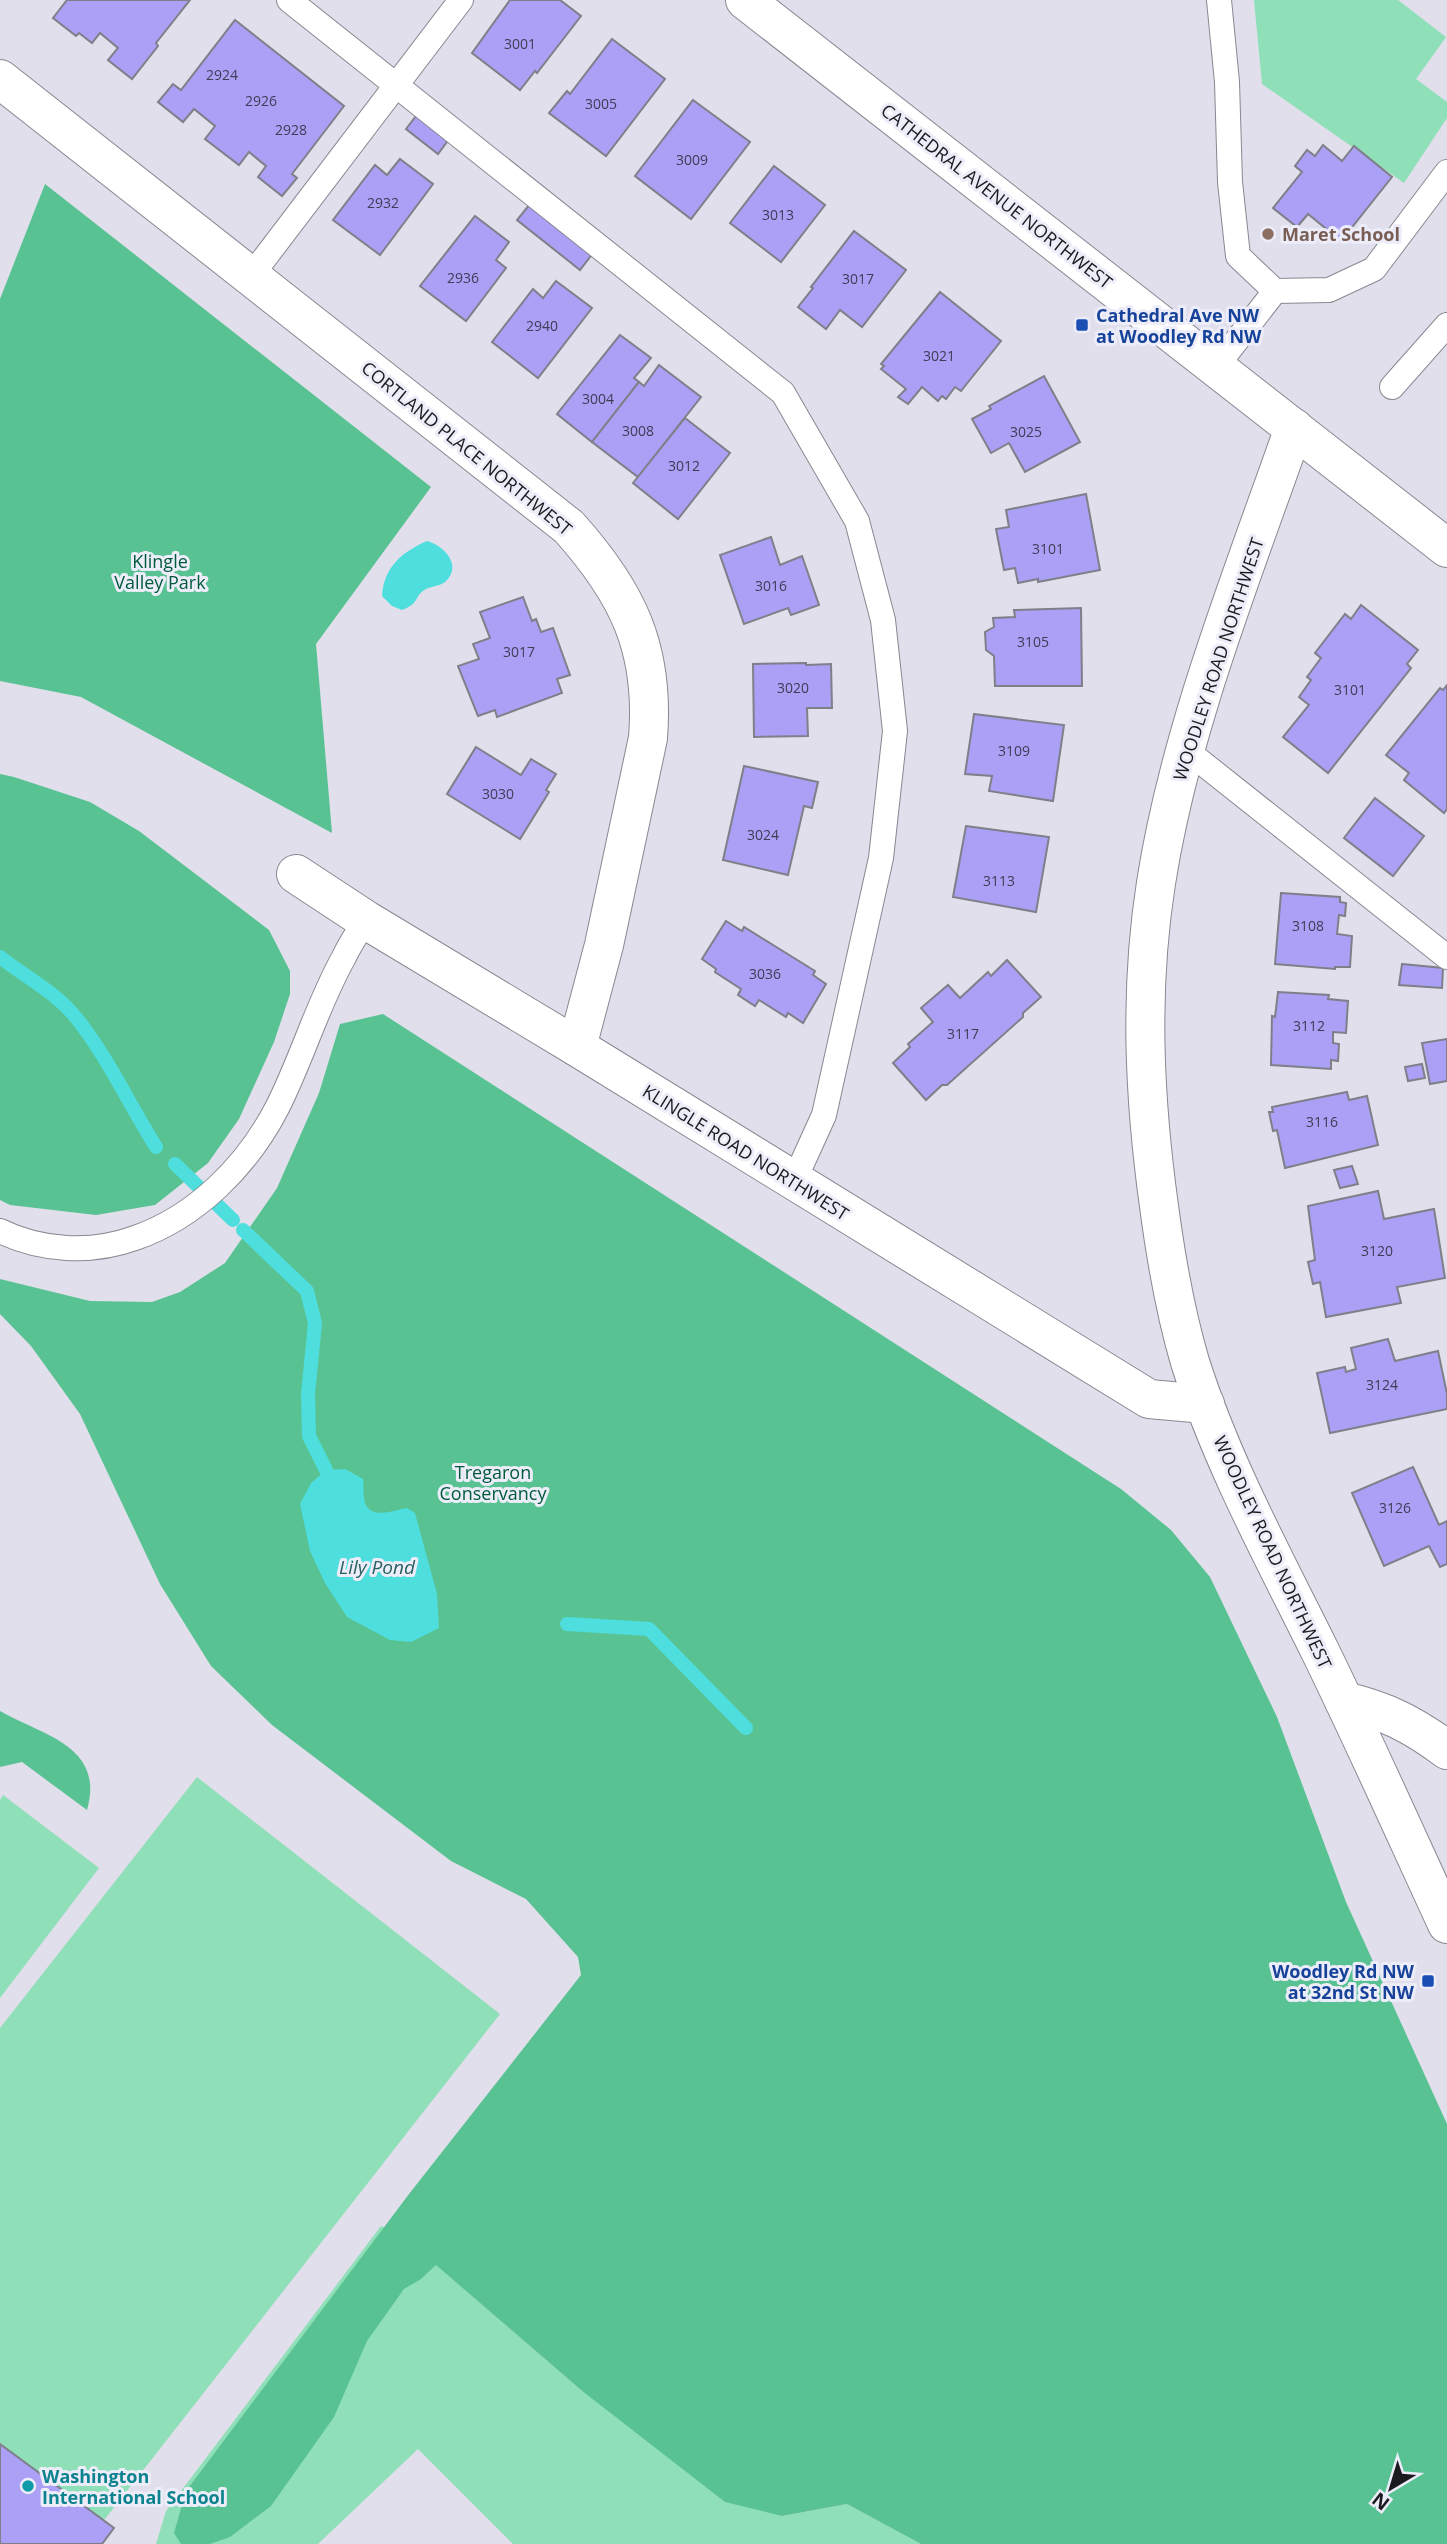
<svg xmlns="http://www.w3.org/2000/svg" width="1447" height="2544" font-family="'Open Sans',sans-serif">
<style>
.green{fill:#8fdfb8}
.forest{fill:#59c293}
.water{fill:#4edede}
.lines{fill:none;stroke-linecap:round;stroke-linejoin:round}
.stream{stroke:#4edede;stroke-width:14}
.building{fill:#aaa1f6;stroke:#7f7f89;stroke-width:2}
.service-casing{stroke:#888892;stroke-width:26}
.minor-casing{stroke:#888892;stroke-width:40}
.service{stroke:#fff;stroke-width:24}
.minor{stroke:#fff;stroke-width:38}
.education-dot{fill:#8d6e63;stroke:#ededf9;stroke-width:2.5}
.transit-dot{fill:#1a4fb4;stroke:#ededf9;stroke-width:2.5}
.culture-dot{fill:#0f9aa8;stroke:#ededf9;stroke-width:2.5}
.labels{text-anchor:middle;dominant-baseline:central;stroke-width:6;stroke-linejoin:round;paint-order:stroke}
.number-label{font-size:14px;fill:#3f3c55}
.street-label{font-size:18px;fill:#1b1b1f;stroke:#ededf9}
.education-label{font-size:18px;font-weight:bold;fill:#785e54;stroke:#ededf9;text-anchor:start}
.transit-label{font-size:18px;font-weight:bold;fill:#164399;stroke:#ededf9;text-anchor:start}
.park-label{font-size:18px;fill:#015a3c;stroke:#ededf9}
.culture-label{font-size:18px;font-weight:bold;fill:#0d838f;stroke:#ededf9;text-anchor:start}
.water-label{font-size:19px;font-style:italic;fill:#266060;stroke:#ededf9}
</style>
<rect width="100%" height="100%" fill="#e0dfeb"/>
<g class="green">
<path d="M 1254,0 L 1398,0 L 1446,37 L 1416,79 L 1447,102 L 1447,118 L 1404,183 L 1262,84 Z"/>
<path d="M 197,1777 L 500,2014 L 101,2524 L 0,2445 L 0,2028 Z"/>
<path d="M 3,1795 L 99,1868 L 0,1998 L 0,1800 Z"/>
<path d="M 381,2226 L 402,2235 L 581,2390 L 782,2516 L 847,2504 L 921,2544 L 513,2544 L 418,2449 L 318,2544 L 156,2544 L 166,2511 Z"/>
</g>
<g class="forest">
<path d="M 45,184 L 431,487 L 316,644 L 332,833 L 81,697 L 0,681 L 0,299 Z"/>
<path d="M 0,774 L 14,777 L 90,802 L 139,831 L 269,930 L 290,971 L 290,994 L 274,1042 L 239,1119 L 208,1163 L 155,1205 L 96,1215 L 10,1205 L 0,1200 Z"/>
<path d="M 383,1014 L 1121,1489 L 1171,1530 L 1210,1577 L 1277,1717 L 1346,1902 L 1447,2124 L 1447,2544 L 921,2544 L 847,2504 L 782,2516 L 725,2502 L 581,2390 L 436,2265 L 421,2279 L 404,2289 L 367,2341 L 334,2417 L 271,2506 L 230,2537 L 210,2544 L 181,2544 L 174,2533 L 186,2491 L 409,2194 L 581,1975 L 578,1957 L 526,1899 L 451,1861 L 272,1725 L 211,1666 L 160,1584 L 80,1414 L 31,1346 L 0,1314 L 0,1279 L 90,1301 L 152,1302 L 180,1292 L 225,1263 L 277,1188 L 319,1093 L 340,1024 Z"/>
<path d="M 0,1711 C 44,1736 105,1746 87,1810 L 22,1762 L 0,1767 Z"/>
</g>
<g class="water">
<path d="M 427,541 C 443,545 463,565 446,581 C 441,586 432,586 426,589 C 414,595 420,604 402,610 L 392,606 L 382,596 C 384,567 402,552 427,541 Z"/>
<path d="M 345,1469 L 363,1479 C 364,1486 363,1496 365,1503 C 371,1520 395,1510 407,1508 L 415,1513 L 437,1594 L 439,1628 L 411,1642 L 390,1640 L 347,1617 L 325,1583 L 310,1551 L 300,1504 L 311,1483 L 326,1470 Z"/>
</g>
<g class="lines">
<g class="stream">
<path d="M 0,957 C 24,976 52,990 73,1014 C 105,1052 129,1104 156,1147"/>
<path d="M 175,1164 L 233,1220"/>
<path d="M 243,1230 L 307,1291 L 315,1323 L 308,1394 L 309,1436 L 326,1470"/>
<path d="M 567,1624 L 649,1629 L 746,1728"/>
</g>
</g>
<g class="building">
<path d="M 67,0 L 190,0 L 156,43 L 158,46 L 132,79 L 108,60 L 118,48 L 100,33 L 92,43 L 79,33 L 76,36 L 53,18 Z"/>
<path d="M 510,0 L 560,0 L 581,16 L 537,73 L 535,71 L 520,90 L 472,53 Z"/>
<path d="M 235,20 L 344,106 L 292,174 L 297,178 L 282,196 L 258,177 L 266,166 L 249,152 L 239,165 L 205,139 L 215,126 L 194,109 L 183,122 L 158,102 L 173,84 L 181,90 Z"/>
<path d="M 612,39 L 665,79 L 606,156 L 549,113 L 567,91 L 570,94 Z"/>
<path d="M 693,100 L 750,142 L 691,219 L 635,176 Z"/>
<path d="M 420,111 L 452,135 L 438,154 L 406,129 Z"/>
<path d="M 1323,145 L 1342,161 L 1354,146 L 1392,177 L 1341,241 L 1308,214 L 1297,227 L 1273,208 L 1302,172 L 1295,166 L 1307,150 L 1315,156 Z"/>
<path d="M 400,159 L 433,184 L 380,255 L 333,220 L 375,165 L 387,175 Z"/>
<path d="M 774,166 L 825,205 L 781,262 L 730,223 Z"/>
<path d="M 530,204 L 593,253 L 580,270 L 517,220 Z"/>
<path d="M 475,216 L 509,242 L 496,260 L 506,268 L 466,321 L 420,286 Z"/>
<path d="M 854,231 L 906,270 L 862,327 L 840,310 L 826,329 L 798,307 L 813,288 L 811,287 Z"/>
<path d="M 556,281 L 592,308 L 538,378 L 492,342 L 533,289 L 543,298 Z"/>
<path d="M 940,292 L 1001,341 L 961,391 L 955,387 L 946,399 L 942,396 L 938,401 L 922,387 L 908,404 L 898,397 L 906,389 L 881,369 L 884,366 L 881,364 Z"/>
<path d="M 620,335 L 651,358 L 634,378 L 639,382 L 592,442 L 557,414 Z"/>
<path d="M 659,365 L 701,397 L 638,477 L 592,442 L 639,382 L 644,386 Z"/>
<path d="M 1044,376 L 1080,442 L 1025,472 L 1009,443 L 991,453 L 972,419 L 991,409 L 989,406 Z"/>
<path d="M 685,418 L 730,453 L 678,519 L 633,483 Z"/>
<path d="M 1086,494 L 1100,570 L 1038,582 L 1038,579 L 1018,583 L 1015,568 L 1004,570 L 996,529 L 1009,527 L 1006,510 Z"/>
<path d="M 771,537 L 780,565 L 802,556 L 819,605 L 791,615 L 788,608 L 744,624 L 720,555 Z"/>
<path d="M 523,597 L 532,621 L 536,619 L 541,632 L 553,628 L 570,675 L 557,679 L 562,693 L 497,717 L 495,710 L 478,716 L 458,666 L 479,659 L 473,644 L 490,638 L 480,612 Z"/>
<path d="M 1361,605 L 1418,650 L 1407,664 L 1411,668 L 1328,773 L 1283,737 L 1309,705 L 1299,697 L 1311,680 L 1307,677 L 1321,658 L 1315,653 L 1345,614 L 1351,619 Z"/>
<path d="M 1081,608 L 1082,686 L 995,686 L 994,656 L 986,650 L 985,632 L 994,627 L 993,618 L 1015,617 L 1014,610 Z"/>
<path d="M 806,663 L 806,665 L 831,664 L 832,708 L 807,708 L 808,736 L 754,737 L 753,664 Z"/>
<path d="M 1447,685 L 1447,809 L 1444,813 L 1404,780 L 1409,773 L 1386,755 L 1440,688 L 1443,690 Z"/>
<path d="M 974,714 L 1064,725 L 1053,801 L 989,791 L 992,776 L 965,774 Z"/>
<path d="M 476,747 L 521,775 L 531,759 L 556,774 L 546,790 L 549,792 L 520,839 L 447,794 Z"/>
<path d="M 744,766 L 818,782 L 812,808 L 804,806 L 788,875 L 723,860 Z"/>
<path d="M 1375,798 L 1424,836 L 1393,876 L 1344,838 Z"/>
<path d="M 966,826 L 1049,837 L 1036,912 L 953,897 Z"/>
<path d="M 1281,893 L 1340,897 L 1340,902 L 1346,903 L 1345,916 L 1339,915 L 1337,934 L 1352,936 L 1350,967 L 1335,967 L 1335,969 L 1275,964 Z"/>
<path d="M 726,921 L 742,931 L 744,927 L 815,971 L 813,975 L 826,984 L 803,1023 L 788,1013 L 786,1017 L 759,1000 L 755,1006 L 738,995 L 741,989 L 715,972 L 716,969 L 702,959 Z"/>
<path d="M 1007,960 L 1041,997 L 1023,1013 L 1023,1017 L 947,1085 L 942,1085 L 926,1100 L 893,1063 L 910,1047 L 908,1044 L 933,1022 L 921,1008 L 948,985 L 960,998 L 988,972 L 991,976 Z"/>
<path d="M 1402,964 L 1443,968 L 1442,988 L 1399,985 Z"/>
<path d="M 1278,992 L 1329,995 L 1328,999 L 1348,1001 L 1346,1033 L 1333,1032 L 1333,1043 L 1339,1044 L 1338,1061 L 1331,1060 L 1331,1069 L 1271,1065 L 1272,1016 L 1275,1017 Z"/>
<path d="M 1447,1039 L 1447,1081 L 1430,1084 L 1422,1043 Z"/>
<path d="M 1422,1064 L 1425,1078 L 1408,1081 L 1405,1067 Z"/>
<path d="M 1347,1092 L 1349,1100 L 1367,1096 L 1378,1145 L 1285,1168 L 1277,1130 L 1273,1131 L 1269,1112 L 1273,1112 L 1272,1107 Z"/>
<path d="M 1352,1166 L 1358,1184 L 1340,1188 L 1334,1170 Z"/>
<path d="M 1378,1191 L 1384,1219 L 1434,1209 L 1445,1278 L 1397,1287 L 1401,1303 L 1326,1317 L 1320,1282 L 1313,1284 L 1308,1262 L 1315,1260 L 1308,1206 Z"/>
<path d="M 1388,1339 L 1395,1361 L 1438,1351 L 1447,1394 L 1447,1409 L 1330,1433 L 1317,1373 L 1345,1367 L 1346,1372 L 1356,1369 L 1351,1348 Z"/>
<path d="M 1413,1467 L 1439,1525 L 1447,1521 L 1447,1564 L 1440,1567 L 1429,1546 L 1384,1566 L 1352,1493 Z"/>
<path d="M 0,2444 L 114,2528 L 102,2544 L 0,2544 Z"/>
</g>
<g class="lines">
<defs>
<g id="service">
<path d="M 289,0 L 783,393 L 857,521 L 883,620 L 895,731 L 881,858 L 824,1115 L 794,1181"/>
<path d="M 1219,0 L 1227,82 L 1230,182 L 1238,256 L 1275,291 L 1329,290 L 1374,269 L 1447,172"/>
<path d="M 251,276 L 461,0"/>
<path d="M 1216,367 L 1275,291"/>
<path d="M 1392,387 L 1447,325"/>
<path d="M 1186,750 L 1447,957"/>
<path d="M 0,1231 C 41,1251 91,1254 135,1238 C 196,1217 247,1166 277,1108 C 302,1059 317,1005 344,957 C 350,944 358,932 366,920"/>
</g>
<g id="minor">
<path d="M 745,0 L 1447,548"/>
<path d="M 0,79 L 569,527 C 628,593 655,649 648,738 L 604,945 L 577,1047"/>
<path d="M 1294,428 C 1243,574 1180,729 1156,883 C 1139,991 1144,1098 1159,1206 C 1166,1259 1175,1311 1190,1362 C 1222,1463 1273,1556 1320,1651 C 1364,1741 1405,1833 1447,1924"/>
<path d="M 296,874 L 366,920 L 577,1047 L 1149,1399 L 1205,1404"/>
<path d="M 1344,1701 C 1386,1711 1412,1724 1447,1750"/>
</g>
</defs>
<use href="#service" class="service-casing"/>
<use href="#minor" class="minor-casing"/>
<use href="#service" class="service"/>
<use href="#minor" class="minor"/>
</g>
<circle class="education-dot" cx="1268" cy="234" r="7"/>
<g class="transit-dot">
<rect x="1075" y="318" width="14" height="14" rx="3.5"/>
<rect x="1421" y="1974" width="14" height="14" rx="3.5"/>
</g>
<circle class="culture-dot" cx="28" cy="2486" r="7"/>
<g class="labels">
<g class="number-label">
<text x="520" y="43">3001</text>
<text x="222" y="74">2924</text>
<text x="261" y="100">2926</text>
<text x="601" y="103">3005</text>
<text x="291" y="129">2928</text>
<text x="692" y="159">3009</text>
<text x="383" y="202">2932</text>
<text x="778" y="214">3013</text>
<text x="463" y="277">2936</text>
<text x="858" y="278">3017</text>
<text x="542" y="325">2940</text>
<text x="939" y="355">3021</text>
<text x="598" y="398">3004</text>
<text x="638" y="430">3008</text>
<text x="1026" y="431">3025</text>
<text x="684" y="465">3012</text>
<text x="1048" y="548">3101</text>
<text x="771" y="585">3016</text>
<text x="1033" y="641">3105</text>
<text x="519" y="651">3017</text>
<text x="793" y="687">3020</text>
<text x="1350" y="689">3101</text>
<text x="1014" y="750">3109</text>
<text x="498" y="793">3030</text>
<text x="763" y="834">3024</text>
<text x="999" y="880">3113</text>
<text x="1308" y="925">3108</text>
<text x="765" y="973">3036</text>
<text x="1309" y="1025">3112</text>
<text x="963" y="1033">3117</text>
<text x="1322" y="1121">3116</text>
<text x="1377" y="1250">3120</text>
<text x="1382" y="1384">3124</text>
<text x="1395" y="1507">3126</text>
</g>
<g class="street-label">
<text transform="translate(997 196) rotate(38)">CATHEDRAL AVENUE NORTHWEST</text>
<text transform="translate(467 448) rotate(39)">CORTLAND PLACE NORTHWEST</text>
<text transform="translate(1218 659) rotate(-72)">WOODLEY ROAD NORTHWEST</text>
<text transform="translate(746 1152) rotate(32)">KLINGLE ROAD NORTHWEST</text>
<text transform="translate(1273 1552) rotate(65)">WOODLEY ROAD NORTHWEST</text>
</g>
<g class="education-label">
<text x="1282" y="234">Maret School</text>
</g>
<g class="transit-label">
<text x="1096" y="315">Cathedral Ave NW<tspan x="1096" dy="21">at Woodley Rd NW</tspan></text>
<text x="1414" y="1971" text-anchor="end">Woodley Rd NW<tspan x="1414" dy="21">at 32nd St NW</tspan></text>
</g>
<g class="park-label">
<text x="160" y="561">Klingle<tspan x="160" dy="21">Valley Park</tspan></text>
<text x="493" y="1472">Tregaron<tspan x="493" dy="21">Conservancy</tspan></text>
</g>
<g class="culture-label">
<text x="42" y="2476">Washington<tspan x="42" dy="21">International School</tspan></text>
</g>
<g class="water-label">
<text x="377" y="1567">Lily Pond</text>
</g>
</g>
<g transform="translate(1391 2488) rotate(218)" stroke="#ededf9" stroke-width="5" paint-order="stroke">
<path d="M0-5L12 26L0 18L-12 26Z" fill="#1b1b1f"/>
<text y="-10" font-size="19" font-weight="bold" text-anchor="middle" fill="#1b1b1f">N</text>
</g>
</svg>
